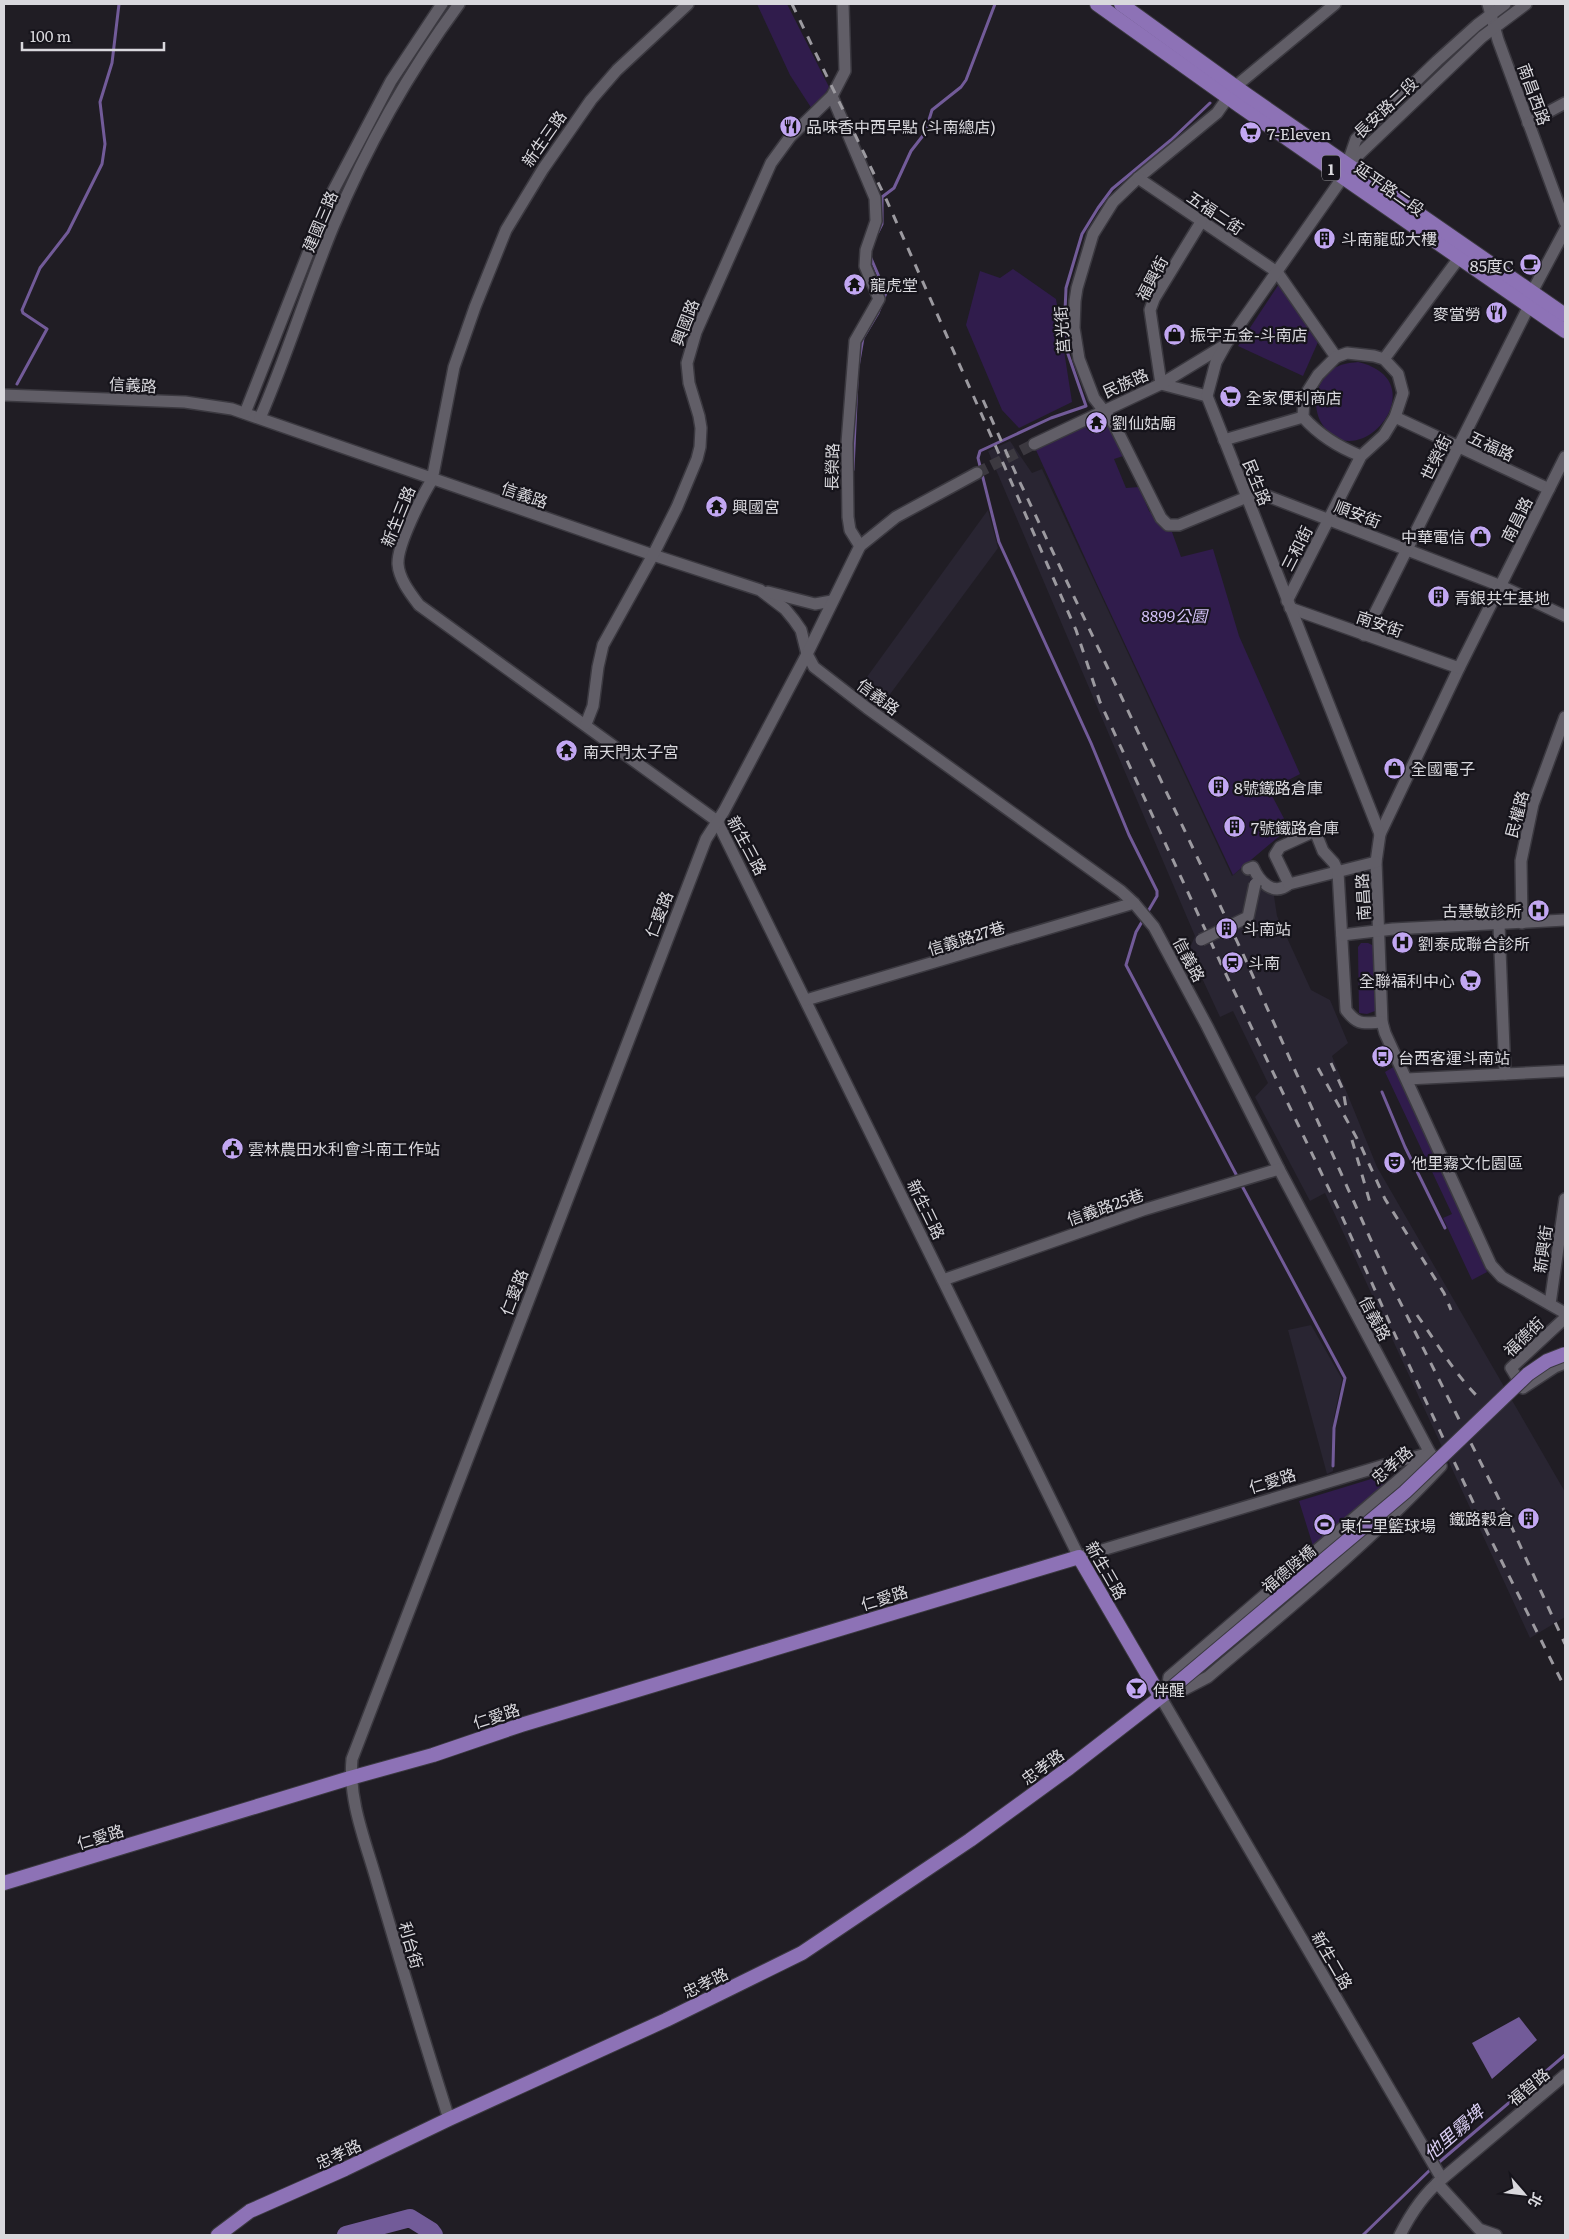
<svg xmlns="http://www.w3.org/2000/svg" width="1569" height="2239" font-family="Literata,'Noto Sans TC',serif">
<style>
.built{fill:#292532}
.green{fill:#301c4c}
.water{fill:#725b99}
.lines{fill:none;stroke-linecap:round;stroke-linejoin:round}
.stream{stroke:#725b99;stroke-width:3}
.river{stroke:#725b99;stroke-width:18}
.minor-tunnel{stroke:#3c3940;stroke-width:11;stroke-dasharray:11 5.5;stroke-linecap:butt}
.minor-casing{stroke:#3b3940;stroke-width:14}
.major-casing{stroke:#3b3940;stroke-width:16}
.minor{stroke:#615e67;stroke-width:11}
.major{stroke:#8d72b6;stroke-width:14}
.rail{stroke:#9c9aa0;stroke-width:3;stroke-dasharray:9 9;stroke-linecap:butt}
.minor-bridge-casing{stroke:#3b3940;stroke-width:14;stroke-linecap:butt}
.major-bridge-casing{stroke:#3b3940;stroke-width:16;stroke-linecap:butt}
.minor-bridge{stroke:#615e67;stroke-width:11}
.major-bridge{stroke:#8d72b6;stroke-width:14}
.labels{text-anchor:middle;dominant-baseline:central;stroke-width:4.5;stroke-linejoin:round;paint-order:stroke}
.shield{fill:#16141b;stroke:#9e9da3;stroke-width:1}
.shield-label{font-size:15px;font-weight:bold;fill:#d9d8dd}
.street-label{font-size:16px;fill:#d9d8dd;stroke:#16141b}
.poi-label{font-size:16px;fill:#d9d8dd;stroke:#16141b;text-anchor:start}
.park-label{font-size:16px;font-style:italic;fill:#d3c1f7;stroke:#16141b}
.water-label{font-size:18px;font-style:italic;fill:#d9cdf2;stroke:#16141b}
</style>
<rect width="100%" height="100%" fill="#201d24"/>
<g class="built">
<path d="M 1010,441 L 1032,473 L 1042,469 L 1232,876 L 1251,860 L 1256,861 L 1274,896 L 1277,916 L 1311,990 L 1330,1000 L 1348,1043 L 1332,1056 L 1377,1167 L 1565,1492 L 1565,1617 L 1530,1638 L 1325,1193 L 1310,1201 L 1255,1097 L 1268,1083 L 1233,1011 L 1220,1017 L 1189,950 L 1195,936 L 988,451 Z"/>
<path d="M 988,510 L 998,548 L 882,705 L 859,688 Z"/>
<path d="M 1311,1325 L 1342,1379 L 1334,1417 L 1333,1471 L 1327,1474 L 1288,1330 Z"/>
</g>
<g class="green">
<path d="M 757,4 L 787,4 L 829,87 L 823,97 L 812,109 L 790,75 Z"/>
<path d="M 1013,269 L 1056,299 L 1072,402 L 1019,428 L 1002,410 L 966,325 L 980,271 L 1000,278 Z"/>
<path d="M 1279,284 L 1318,342 L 1303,376 L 1238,346 Z"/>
<path d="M 1358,362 C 1439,381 1358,480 1322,424 C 1311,406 1316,381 1333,369 C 1340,364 1349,363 1358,362 Z"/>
<path d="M 1104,416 L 1123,456 L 1114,459 L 1126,488 L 1139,487 L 1149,511 L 1172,532 L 1181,557 L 1213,549 L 1239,636 L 1300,774 L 1269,790 L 1289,828 L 1233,875 L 1096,582 L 1036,450 Z"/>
<path d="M 1361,943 L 1368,943 L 1376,947 L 1377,1006 L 1375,1011 L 1367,1014 L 1359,1013 L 1358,947 Z"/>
<path d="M 1395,1066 L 1487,1272 L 1472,1280 L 1443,1218 L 1452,1214 L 1385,1072 Z"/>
<path d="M 1381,1476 L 1391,1482 L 1314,1549 L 1299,1501 Z"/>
</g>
<path class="water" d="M 1519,2017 L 1537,2040 L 1492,2079 L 1472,2043 Z"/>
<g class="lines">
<g class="stream">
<path d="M 1210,103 L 1171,140 L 1112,189 L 1098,208 L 1082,234 L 1066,288 L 1065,311 L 1068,354 L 1086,406 L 1051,418 L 980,451 L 978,458 L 999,542 L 1091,743 L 1129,835 L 1157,891 L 1157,896 L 1136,932 L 1126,965 L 1238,1178"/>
<path d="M 878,232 L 882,224 L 882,197 L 894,188 L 911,151 L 925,133 L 932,110 L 961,87 L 966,80 L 995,4"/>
<path d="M 858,367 L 863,338 L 878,313 L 886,293 L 870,256"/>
<path d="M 17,384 L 47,329 L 23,313 L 22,310 L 40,268 L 68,232 L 102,164 L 105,144 L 100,102 L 112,63 L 119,4"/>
<path d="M 853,470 L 857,381"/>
<path d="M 1382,1092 L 1405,1147 L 1445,1228"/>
<path d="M 1241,1184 L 1345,1378 L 1334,1428 L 1333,1466"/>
<path d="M 1437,2164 L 1565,2055"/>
<path d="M 1363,2235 L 1432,2168"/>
</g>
<path class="river" d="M 346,2235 L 410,2218 L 431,2231 L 434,2235"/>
<path class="minor-tunnel" d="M 977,473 L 1034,444"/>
<defs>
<g id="minor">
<path d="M 1335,4 L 1236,86 L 1217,113 L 1138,178 L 1113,202 L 1093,234 L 1077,288 L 1075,301 L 1074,328 L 1079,359 L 1094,398 L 1114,424 L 1161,518 L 1168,525 L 1179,525 L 1247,497 L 1262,494 L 1501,586 L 1565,616"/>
<path d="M 1488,4 L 1498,40 L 1565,222"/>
<path d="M 832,96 L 875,198 L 876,221 L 866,250 L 865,266 L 879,299 L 855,341 L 847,443 L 848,517 L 850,530 L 860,546"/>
<path d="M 1528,123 L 1565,103"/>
<path d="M 1350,163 L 1482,37 L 1526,4"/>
<path d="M 1138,178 L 1277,272 L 1336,357"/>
<path d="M 1201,222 L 1154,299 L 1150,310 L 1161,384 L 1207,396"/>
<path d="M 1384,359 L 1459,258"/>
<path d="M 4,395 L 185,402 L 232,409 L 653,555 L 760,590 L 785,609 L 794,620 L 801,630 L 807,654 L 814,667 L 867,708 L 1121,891 L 1134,903 L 1154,927 L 1207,1026 L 1279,1169 L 1430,1453 L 1388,1464 L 1079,1557 L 717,821 L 419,605 C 410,593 399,579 398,564 C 397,545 422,496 432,480 L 454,367 L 475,307 L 506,230 L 543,169 L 591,100 L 617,70 L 688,4"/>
<path d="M 245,413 L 331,195 L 391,81 L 442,4"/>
<path d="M 1395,417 L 1549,489"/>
<path d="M 260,418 C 287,356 307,290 333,227 C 366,148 408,73 459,4"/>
<path d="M 1224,440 L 1303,417"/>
<path d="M 1034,444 L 1161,384 L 1225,345"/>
<path d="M 1565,457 L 1459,668 L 1380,834 L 1376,862 L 1382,1022 L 1385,1033 L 1491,1265 L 1502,1277 L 1565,1313"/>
<path d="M 768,592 L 815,604 L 832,601"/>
<path d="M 1287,601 L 1361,456 L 1384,435 L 1395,417 L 1403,393 L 1398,374 L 1384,359 L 1374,356 L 1347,353 L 1336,357 L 1318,375 L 1304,397 L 1303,417 C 1319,435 1338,447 1361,456"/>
<path d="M 1290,608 L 1459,668"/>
<path d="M 1364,635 L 1529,306 L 1532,292 L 1565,230"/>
<path d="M 586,724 L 593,706 L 598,667 L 603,645 L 653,555 L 677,507 L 697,459 L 700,447 L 701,428 L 699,416 L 689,383 L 687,363 L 696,332 L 771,163 L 790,137 L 832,96 L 845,71 L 843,4"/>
<path d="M 1380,834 L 1207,396 L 1216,362 L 1226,344 L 1343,177 L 1356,139 L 1437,61 L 1477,25 L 1505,4"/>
<path d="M 1248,869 L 1253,867 C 1259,881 1273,897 1289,884 L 1376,862"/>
<path d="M 1289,884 L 1275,855 L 1280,847 L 1315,831 L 1323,851 L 1334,863 L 1338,872 L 1346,1010 C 1358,1026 1363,1023 1382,1022"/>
<path d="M 1522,923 L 1521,861 L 1533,804 L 1565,717"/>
<path d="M 1499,925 L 1505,1074"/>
<path d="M 1342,935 L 1393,929 L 1565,920"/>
<path d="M 806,1000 L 1134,903"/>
<path d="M 1407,1079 L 1565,1071"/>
<path d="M 943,1280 L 1143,1210 L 1279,1169"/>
<path d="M 1550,1304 L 1565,1199"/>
<path d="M 1565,1318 L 1511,1368 L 1523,1388 L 1555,1367 L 1565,1363"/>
<path d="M 1430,1453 L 1441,1466 C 1369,1543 1288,1609 1208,1677 L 1183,1690 L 1167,1692 L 1169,1677 Z"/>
<path d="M 1160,1696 L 1442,2179 C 1425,2193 1410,2215 1400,2235"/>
<path d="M 449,2119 C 424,2040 400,1961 377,1882 C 366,1843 348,1800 352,1759 L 706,839 L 724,811 L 807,654 L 860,546 L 896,517 L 977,473"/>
<path d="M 1442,2179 L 1565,2075"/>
<path d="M 1437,2183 L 1479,2229 L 1496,2235"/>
</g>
<g id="major">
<path d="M 1097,4 L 1240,106 L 1565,331"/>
<path d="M 1121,4 L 1247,95 L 1565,315"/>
<path d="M 4,1883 L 350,1778 L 433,1755 L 521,1725 L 1079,1557 L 1160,1696"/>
<path d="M 218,2235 L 250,2211 L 345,2169 L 449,2119 L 666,2020 L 802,1953 L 970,1840 L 1069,1768 L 1167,1692"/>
</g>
</defs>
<use href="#minor" class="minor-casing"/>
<use href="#major" class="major-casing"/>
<use href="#minor" class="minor"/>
<use href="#major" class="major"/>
<g class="rail">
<path d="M 792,4 L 887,201 L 996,447 L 1076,630 L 1100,702 L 1222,966 L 1340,1212 L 1396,1337 L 1487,1532 L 1565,1688"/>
<path d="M 983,400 L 1016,474 L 1243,954 L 1387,1276 L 1497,1495 L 1565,1644"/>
<path d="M 1331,1063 L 1343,1090 L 1347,1113"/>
<path d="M 1318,1068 L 1360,1144 L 1385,1199 L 1444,1293 L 1451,1310"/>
<path d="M 1352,1140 L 1371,1206"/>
<path d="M 1417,1315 C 1437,1343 1454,1373 1478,1397"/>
</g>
<defs>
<path id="minor-bridge" d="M 1201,940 L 1248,917 L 1255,884"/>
<path id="major-bridge" d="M 1167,1692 L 1405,1492 L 1528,1374 L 1547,1361 L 1565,1354"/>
</defs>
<use href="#minor-bridge" class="minor-bridge-casing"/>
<use href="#major-bridge" class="major-bridge-casing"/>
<use href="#minor-bridge" class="minor-bridge"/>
<use href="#major-bridge" class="major-bridge"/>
</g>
<defs>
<symbol id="restaurant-disc" viewBox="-11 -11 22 22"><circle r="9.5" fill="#c2a7f2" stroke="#16141b"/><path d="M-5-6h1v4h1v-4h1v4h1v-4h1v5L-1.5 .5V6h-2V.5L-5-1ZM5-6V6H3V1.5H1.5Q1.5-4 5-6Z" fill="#111"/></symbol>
<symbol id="supermarket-disc" viewBox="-11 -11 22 22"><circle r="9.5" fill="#c2a7f2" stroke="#16141b"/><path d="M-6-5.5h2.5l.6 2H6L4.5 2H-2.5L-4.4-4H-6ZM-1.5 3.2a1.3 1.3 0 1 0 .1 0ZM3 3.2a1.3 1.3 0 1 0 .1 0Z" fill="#111"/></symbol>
<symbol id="building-disc" viewBox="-11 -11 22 22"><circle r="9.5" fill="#c2a7f2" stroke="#16141b"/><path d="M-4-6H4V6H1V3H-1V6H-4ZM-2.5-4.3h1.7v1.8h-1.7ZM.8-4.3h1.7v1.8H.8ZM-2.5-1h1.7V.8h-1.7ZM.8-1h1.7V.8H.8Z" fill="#111"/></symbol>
<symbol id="cafe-disc" viewBox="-11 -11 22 22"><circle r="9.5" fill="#c2a7f2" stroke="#16141b"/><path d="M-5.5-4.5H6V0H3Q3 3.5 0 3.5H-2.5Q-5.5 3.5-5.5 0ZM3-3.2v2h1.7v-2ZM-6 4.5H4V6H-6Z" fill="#111"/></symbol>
<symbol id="temple-disc" viewBox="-11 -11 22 22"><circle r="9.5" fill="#c2a7f2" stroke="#16141b"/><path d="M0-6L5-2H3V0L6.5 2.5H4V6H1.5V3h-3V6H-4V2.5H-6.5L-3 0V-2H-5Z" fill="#111"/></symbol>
<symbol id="shop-disc" viewBox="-11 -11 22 22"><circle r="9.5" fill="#c2a7f2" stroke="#16141b"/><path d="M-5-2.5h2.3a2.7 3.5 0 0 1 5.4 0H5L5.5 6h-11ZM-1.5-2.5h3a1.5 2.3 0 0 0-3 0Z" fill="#111"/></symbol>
<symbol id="hospital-disc" viewBox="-11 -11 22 22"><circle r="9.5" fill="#c2a7f2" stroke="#16141b"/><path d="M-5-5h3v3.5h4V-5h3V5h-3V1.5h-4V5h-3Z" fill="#111"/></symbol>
<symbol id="station-disc" viewBox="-11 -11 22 22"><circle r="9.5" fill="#c2a7f2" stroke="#16141b"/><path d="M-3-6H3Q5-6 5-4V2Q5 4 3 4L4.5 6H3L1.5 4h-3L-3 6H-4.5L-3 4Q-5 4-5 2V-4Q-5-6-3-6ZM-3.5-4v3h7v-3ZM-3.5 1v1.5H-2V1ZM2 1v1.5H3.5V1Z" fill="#111"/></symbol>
<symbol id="bus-disc" viewBox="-11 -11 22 22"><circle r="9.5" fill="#c2a7f2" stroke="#16141b"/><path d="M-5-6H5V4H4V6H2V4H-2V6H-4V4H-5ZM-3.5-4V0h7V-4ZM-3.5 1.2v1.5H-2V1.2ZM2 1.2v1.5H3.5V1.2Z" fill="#111"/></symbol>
<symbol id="civic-disc" viewBox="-11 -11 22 22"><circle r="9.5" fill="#c2a7f2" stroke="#16141b"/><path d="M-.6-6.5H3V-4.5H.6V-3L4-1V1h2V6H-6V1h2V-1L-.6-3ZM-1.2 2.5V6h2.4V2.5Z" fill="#111"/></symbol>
<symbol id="theatre-disc" viewBox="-11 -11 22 22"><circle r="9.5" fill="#c2a7f2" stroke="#16141b"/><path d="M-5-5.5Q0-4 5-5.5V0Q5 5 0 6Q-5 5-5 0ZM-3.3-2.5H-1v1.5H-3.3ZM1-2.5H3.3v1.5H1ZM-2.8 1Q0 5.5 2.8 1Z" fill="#111"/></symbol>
<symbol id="stadium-disc" viewBox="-11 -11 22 22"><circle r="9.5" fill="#c2a7f2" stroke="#16141b"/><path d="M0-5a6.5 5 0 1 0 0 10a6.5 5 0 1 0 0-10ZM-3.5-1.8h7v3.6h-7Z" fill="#111"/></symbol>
<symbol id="bar-disc" viewBox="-11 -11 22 22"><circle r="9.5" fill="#c2a7f2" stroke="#16141b"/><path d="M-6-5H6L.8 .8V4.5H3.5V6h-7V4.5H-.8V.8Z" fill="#111"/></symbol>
</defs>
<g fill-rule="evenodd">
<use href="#restaurant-disc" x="778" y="114" width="25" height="25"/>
<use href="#supermarket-disc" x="1238" y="120" width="25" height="25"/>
<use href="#building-disc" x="1312" y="226" width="25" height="25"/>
<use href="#cafe-disc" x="1518" y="252" width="25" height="25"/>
<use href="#temple-disc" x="842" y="272" width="25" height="25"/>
<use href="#restaurant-disc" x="1484" y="300" width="25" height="25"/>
<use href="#shop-disc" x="1162" y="322" width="25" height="25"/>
<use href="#supermarket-disc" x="1218" y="384" width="25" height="25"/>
<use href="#temple-disc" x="1084" y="410" width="25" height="25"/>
<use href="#temple-disc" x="704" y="494" width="25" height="25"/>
<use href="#shop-disc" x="1468" y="524" width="25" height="25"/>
<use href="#building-disc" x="1426" y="584" width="25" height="25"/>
<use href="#temple-disc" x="554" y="738" width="25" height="25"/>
<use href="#shop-disc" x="1382" y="756" width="25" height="25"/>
<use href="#building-disc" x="1206" y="774" width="25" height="25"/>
<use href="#building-disc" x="1222" y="814" width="25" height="25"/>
<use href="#hospital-disc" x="1526" y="898" width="25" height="25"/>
<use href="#building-disc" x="1214" y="916" width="25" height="25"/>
<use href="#hospital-disc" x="1390" y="930" width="25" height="25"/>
<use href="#station-disc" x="1220" y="950" width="25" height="25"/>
<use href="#supermarket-disc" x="1458" y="968" width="25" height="25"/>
<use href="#bus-disc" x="1370" y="1044" width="25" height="25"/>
<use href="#civic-disc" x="220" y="1136" width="25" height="25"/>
<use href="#theatre-disc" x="1382" y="1150" width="25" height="25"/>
<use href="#building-disc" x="1516" y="1506" width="25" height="25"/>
<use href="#stadium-disc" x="1312" y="1512" width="25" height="25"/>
<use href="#bar-disc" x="1124" y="1676" width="25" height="25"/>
</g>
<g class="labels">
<rect class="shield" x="1322" y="155.5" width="18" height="25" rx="4"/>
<g class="shield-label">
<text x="1331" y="168">1</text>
</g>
<g class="street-label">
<text transform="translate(1535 94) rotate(70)">南昌西路</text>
<text transform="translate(1385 107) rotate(-43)">長安路二段</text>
<text transform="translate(543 138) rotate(-55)">新生三路</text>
<text transform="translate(1390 188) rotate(35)">延平路二段</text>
<text transform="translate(1216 212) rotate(34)">五福二街</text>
<text transform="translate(319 221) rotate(-67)">建國三路</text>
<text transform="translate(1151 278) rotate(-62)">福興街</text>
<text transform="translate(684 322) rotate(-69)">興國路</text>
<text transform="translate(1061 330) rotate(-94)">莒光街</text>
<text transform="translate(1125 382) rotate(-24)">民族路</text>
<text transform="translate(133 384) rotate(3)">信義路</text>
<text transform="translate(1492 445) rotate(25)">五福路</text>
<text transform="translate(1435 457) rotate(-64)">世榮街</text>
<text transform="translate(831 467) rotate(-89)">長榮路</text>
<text transform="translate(1258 482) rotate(68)">民生路</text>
<text transform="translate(525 494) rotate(19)">信義路</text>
<text transform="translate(1358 513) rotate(21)">順安街</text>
<text transform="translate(397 516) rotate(-68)">新生三路</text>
<text transform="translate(1516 519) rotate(-63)">南昌路</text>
<text transform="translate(1296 548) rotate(-63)">三和街</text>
<text transform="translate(1380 623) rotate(19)">南安街</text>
<text transform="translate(879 696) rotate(37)">信義路</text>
<text transform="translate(1516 814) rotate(-75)">民權路</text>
<text transform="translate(748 845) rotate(62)">新生三路</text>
<text transform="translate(1362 897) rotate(-93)">南昌路</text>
<text transform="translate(658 914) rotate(-69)">仁愛路</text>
<text transform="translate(966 937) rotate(-17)">信義路27巷</text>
<text transform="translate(1190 959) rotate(62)">信義路</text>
<text transform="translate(1105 1206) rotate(-19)">信義路25巷</text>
<text transform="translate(927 1209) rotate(64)">新生三路</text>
<text transform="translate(1542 1249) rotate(-82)">新興街</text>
<text transform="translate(513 1292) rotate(-69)">仁愛路</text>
<text transform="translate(1376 1318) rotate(62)">信義路</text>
<text transform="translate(1523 1336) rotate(-44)">福德街</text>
<text transform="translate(1391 1464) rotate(-41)">忠孝路</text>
<text transform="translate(1272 1480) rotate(-17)">仁愛路</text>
<text transform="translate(1288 1568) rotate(-40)">福德陸橋</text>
<text transform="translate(1107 1570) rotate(60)">新生三路</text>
<text transform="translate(884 1597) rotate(-17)">仁愛路</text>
<text transform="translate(496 1715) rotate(-18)">仁愛路</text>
<text transform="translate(1042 1766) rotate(-36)">忠孝路</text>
<text transform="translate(100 1836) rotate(-17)">仁愛路</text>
<text transform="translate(412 1945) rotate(74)">利台街</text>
<text transform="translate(1333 1960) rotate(60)">新生二路</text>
<text transform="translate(705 1982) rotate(-26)">忠孝路</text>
<text transform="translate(1528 2086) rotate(-40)">福智路</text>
<text transform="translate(338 2153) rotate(-25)">忠孝路</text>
</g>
<g class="poi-label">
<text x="806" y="126">品味香中西早點 (斗南總店)</text>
<text x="1267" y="133">7-Eleven</text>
<text x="1341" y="238">斗南龍邸大樓</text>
<text x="1514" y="265" text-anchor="end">85度C</text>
<text x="870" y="284">龍虎堂</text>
<text x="1481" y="313" text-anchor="end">麥當勞</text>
<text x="1190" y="334">振宇五金-斗南店</text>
<text x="1246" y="397">全家便利商店</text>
<text x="1112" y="422">劉仙姑廟</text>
<text x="732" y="506">興國宮</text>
<text x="1465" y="536" text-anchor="end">中華電信</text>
<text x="1454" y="597">青銀共生基地</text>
<text x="583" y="751">南天門太子宮</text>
<text x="1411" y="768">全國電子</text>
<text x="1234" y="787">8號鐵路倉庫</text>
<text x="1251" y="827">7號鐵路倉庫</text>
<text x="1522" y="910" text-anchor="end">古慧敏診所</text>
<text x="1243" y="928">斗南站</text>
<text x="1418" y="943">劉泰成聯合診所</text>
<text x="1248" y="962">斗南</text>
<text x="1455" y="980" text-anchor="end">全聯福利中心</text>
<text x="1398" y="1057">台西客運斗南站</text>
<text x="248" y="1148">雲林農田水利會斗南工作站</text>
<text x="1411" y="1162">他里霧文化園區</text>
<text x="1513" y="1518" text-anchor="end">鐵路穀倉</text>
<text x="1340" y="1525">東仁里籃球場</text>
<text x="1153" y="1689">伴醒</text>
</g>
<g class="park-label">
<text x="1174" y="615">8899公園</text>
</g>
<g class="water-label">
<text transform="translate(1453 2132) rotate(-41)">他里霧埤</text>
</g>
</g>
<rect width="1569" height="2239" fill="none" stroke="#d9d8dd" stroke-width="10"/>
<g transform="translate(1524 2194) rotate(118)" stroke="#16141b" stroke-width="4" paint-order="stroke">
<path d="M0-4L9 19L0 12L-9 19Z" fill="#d9d8dd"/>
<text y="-8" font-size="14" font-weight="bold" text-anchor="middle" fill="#d9d8dd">北</text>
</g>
<path d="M22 42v8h142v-8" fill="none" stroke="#d9d8dd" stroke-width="2.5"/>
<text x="30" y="42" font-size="15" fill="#d9d8dd" stroke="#16141b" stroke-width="4" paint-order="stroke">100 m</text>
</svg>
